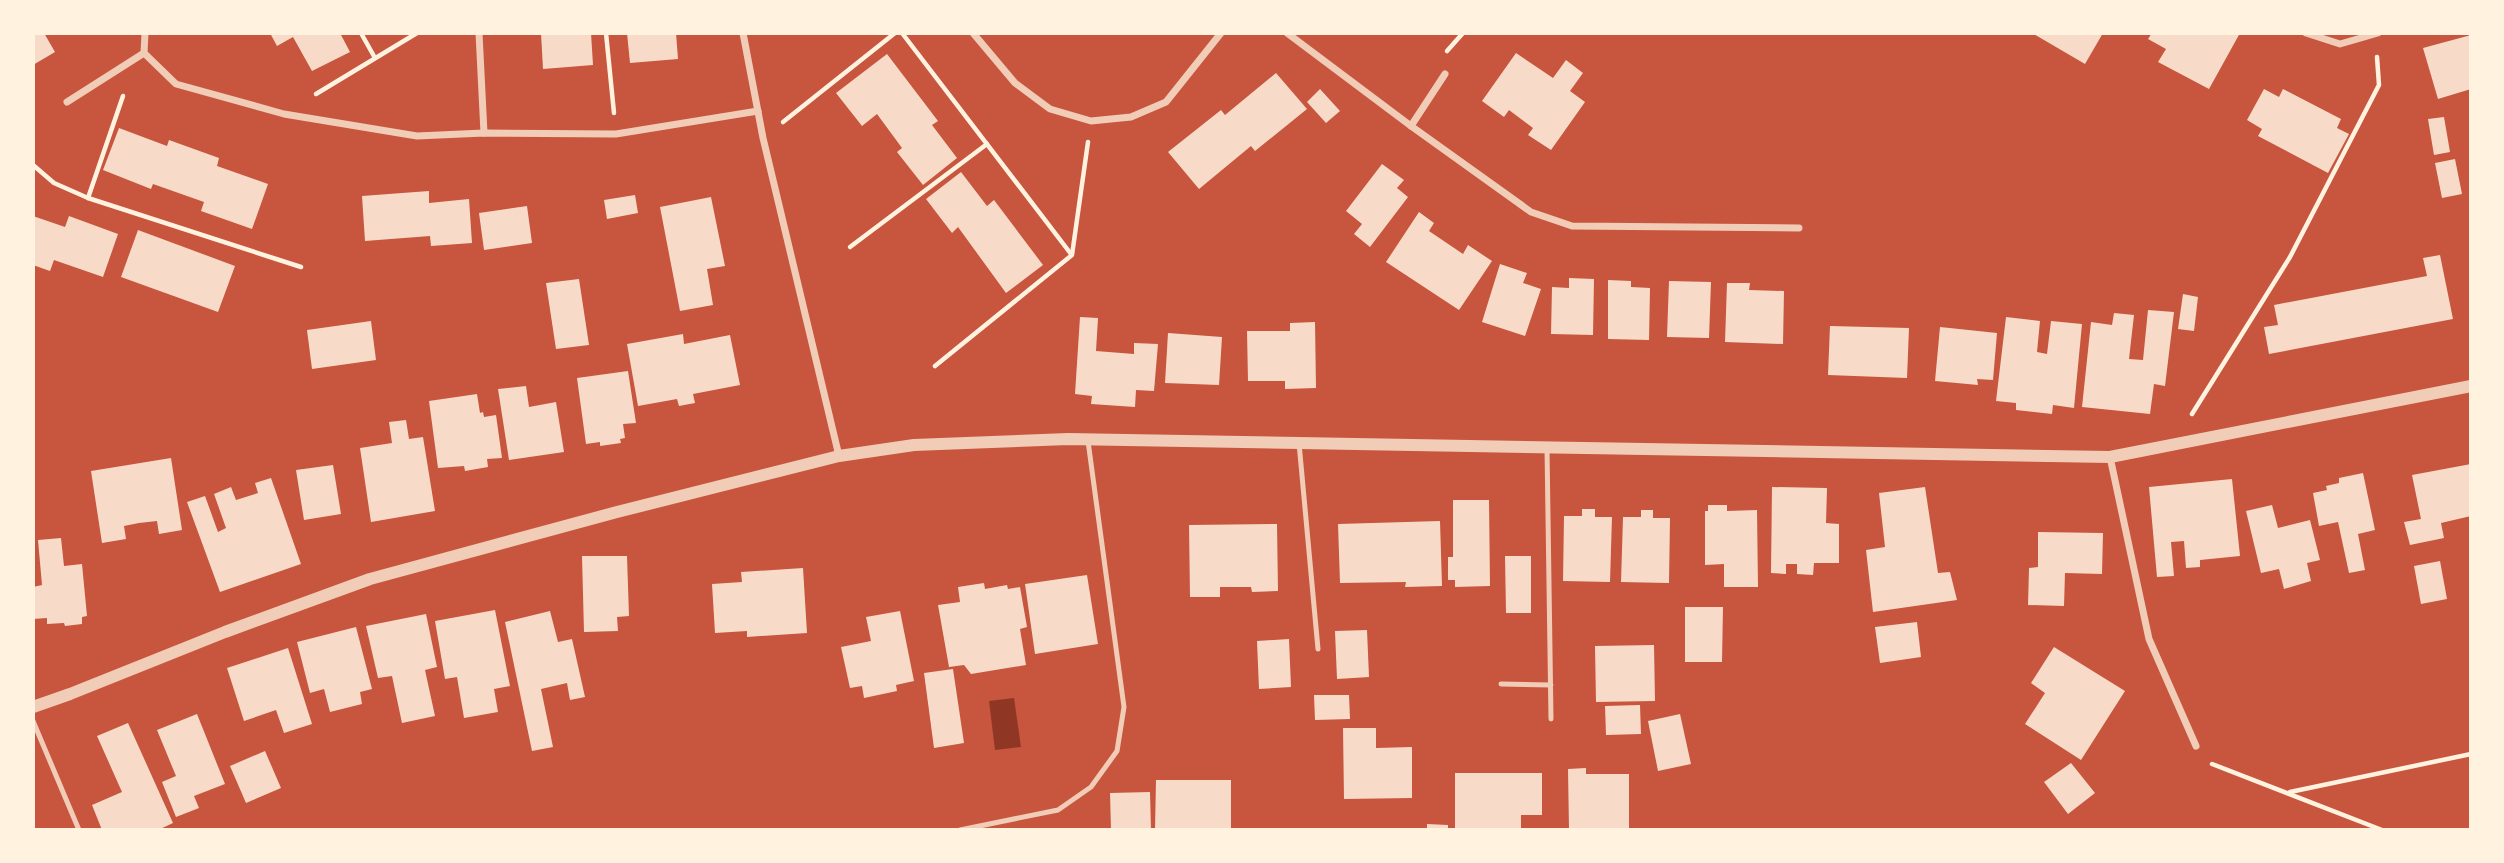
<svg xmlns="http://www.w3.org/2000/svg" width="2504" height="863" font-family="'Exo 2',sans-serif">
<style>
.water{fill:#8f3625}
.building{fill:#f7dbc8}
.lines{fill:none;stroke-linecap:round;stroke-linejoin:round}
.path{stroke:#fff3e0;stroke-width:4.5}
.service{stroke:#f1ccb7;stroke-width:5}
.minor{stroke:#f1ccb7;stroke-width:7}
.tertiary{stroke:#f1ccb7;stroke-width:12}
</style>
<rect width="100%" height="100%" fill="#c8553d"/>
<path class="water" d="M 1014,698 L 1021,747 L 995,750 L 989,701 Z"/>
<g class="building">
<path d="M 33,33 L 44,33 L 55,52 L 33,65 Z"/>
<path d="M 270,33 L 340,33 L 350,52 L 312,71 L 293,37 L 277,46 Z"/>
<path d="M 541,33 L 591,33 L 593,65 L 543,69 Z"/>
<path d="M 627,33 L 676,33 L 678,59 L 630,63 Z"/>
<path d="M 2032,33 L 2103,33 L 2085,64 Z"/>
<path d="M 2152,33 L 2176,35 L 2177,33 L 2240,33 L 2209,89 L 2158,62 L 2166,49 L 2148,39 Z"/>
<path d="M 2471,35 L 2471,89 L 2438,99 L 2423,48 Z"/>
<path d="M 1516,53 L 1553,78 L 1566,60 L 1583,73 L 1570,91 L 1585,102 L 1551,150 L 1528,135 L 1533,128 L 1509,110 L 1504,117 L 1482,101 Z"/>
<path d="M 887,54 L 938,121 L 932,125 L 957,158 L 923,185 L 897,152 L 902,148 L 877,114 L 862,126 L 836,93 Z"/>
<path d="M 1276,73 L 1307,109 L 1255,151 L 1251,146 L 1199,189 L 1168,152 L 1221,110 L 1225,115 Z"/>
<path d="M 1320,89 L 1340,111 L 1326,123 L 1307,102 Z"/>
<path d="M 2264,89 L 2279,97 L 2283,89 L 2341,119 L 2337,128 L 2349,134 L 2328,173 L 2258,136 L 2262,129 L 2247,120 Z"/>
<path d="M 2444,117 L 2450,152 L 2434,155 L 2428,119 Z"/>
<path d="M 119,128 L 167,146 L 169,140 L 219,158 L 217,166 L 268,184 L 252,229 L 201,211 L 204,202 L 153,184 L 151,189 L 103,170 Z"/>
<path d="M 2455,159 L 2462,194 L 2442,198 L 2435,163 Z"/>
<path d="M 1382,164 L 1404,180 L 1397,188 L 1408,197 L 1370,247 L 1354,234 L 1362,224 L 1346,211 Z"/>
<path d="M 961,172 L 987,206 L 994,200 L 1043,265 L 1006,293 L 958,227 L 952,233 L 926,199 Z"/>
<path d="M 429,191 L 429,203 L 469,199 L 472,243 L 431,246 L 430,236 L 365,241 L 362,196 Z"/>
<path d="M 635,195 L 638,213 L 607,219 L 604,200 Z"/>
<path d="M 711,197 L 725,266 L 707,269 L 713,305 L 680,311 L 660,207 Z"/>
<path d="M 527,206 L 532,243 L 484,250 L 479,213 Z"/>
<path d="M 1419,212 L 1434,223 L 1429,231 L 1463,254 L 1468,245 L 1492,261 L 1459,310 L 1386,262 Z"/>
<path d="M 33,216 L 65,227 L 69,216 L 118,234 L 103,277 L 54,260 L 50,271 L 33,265 Z"/>
<path d="M 138,230 L 235,266 L 218,312 L 121,277 Z"/>
<path d="M 2440,255 L 2453,319 L 2269,354 L 2264,327 L 2278,325 L 2274,305 L 2427,276 L 2423,258 Z"/>
<path d="M 1500,264 L 1527,273 L 1523,283 L 1541,289 L 1525,336 L 1482,322 Z"/>
<path d="M 1569,278 L 1594,279 L 1593,335 L 1551,334 L 1552,287 L 1569,288 Z"/>
<path d="M 579,279 L 589,345 L 556,349 L 546,283 Z"/>
<path d="M 1608,280 L 1631,281 L 1631,287 L 1650,288 L 1649,340 L 1608,339 Z"/>
<path d="M 1669,281 L 1711,282 L 1709,338 L 1667,337 Z"/>
<path d="M 1727,283 L 1750,283 L 1749,290 L 1784,291 L 1783,344 L 1725,342 Z"/>
<path d="M 2183,294 L 2198,297 L 2194,331 L 2178,329 Z"/>
<path d="M 2148,310 L 2174,312 L 2165,386 L 2154,384 L 2150,414 L 2082,407 L 2091,322 L 2112,325 L 2114,313 L 2134,315 L 2129,359 L 2143,360 Z"/>
<path d="M 1080,317 L 1098,318 L 1096,351 L 1134,354 L 1134,343 L 1158,344 L 1154,391 L 1136,390 L 1135,407 L 1091,404 L 1092,396 L 1075,394 Z"/>
<path d="M 2006,317 L 2040,321 L 2037,352 L 2047,354 L 2051,321 L 2082,324 L 2074,408 L 2053,405 L 2052,414 L 2016,410 L 2016,403 L 1996,401 Z"/>
<path d="M 371,321 L 376,360 L 312,369 L 307,330 Z"/>
<path d="M 1315,322 L 1316,388 L 1285,389 L 1285,381 L 1248,381 L 1247,331 L 1290,331 L 1290,323 Z"/>
<path d="M 1830,326 L 1909,328 L 1907,378 L 1828,375 Z"/>
<path d="M 1940,327 L 1997,333 L 1993,380 L 1977,379 L 1978,385 L 1935,381 Z"/>
<path d="M 1168,333 L 1222,337 L 1219,385 L 1165,383 Z"/>
<path d="M 683,334 L 684,344 L 730,335 L 740,385 L 693,394 L 695,403 L 679,406 L 677,399 L 638,406 L 627,344 Z"/>
<path d="M 628,371 L 636,423 L 623,424 L 625,438 L 620,439 L 621,443 L 600,446 L 600,442 L 586,444 L 577,378 Z"/>
<path d="M 526,386 L 529,407 L 556,402 L 564,452 L 509,460 L 498,389 Z"/>
<path d="M 477,394 L 480,413 L 483,412 L 484,417 L 496,415 L 502,458 L 487,459 L 488,467 L 465,471 L 464,466 L 438,468 L 429,401 Z"/>
<path d="M 406,420 L 409,439 L 423,437 L 435,511 L 371,522 L 360,448 L 392,443 L 389,422 Z"/>
<path d="M 171,458 L 182,530 L 159,534 L 157,521 L 139,523 L 124,526 L 126,539 L 102,543 L 91,471 Z"/>
<path d="M 2471,464 L 2471,516 L 2441,523 L 2444,538 L 2410,545 L 2404,522 L 2421,519 L 2412,475 Z"/>
<path d="M 333,465 L 341,514 L 304,520 L 296,470 Z"/>
<path d="M 2363,473 L 2375,530 L 2358,534 L 2365,570 L 2349,573 L 2338,522 L 2319,526 L 2313,493 L 2327,490 L 2326,486 L 2339,483 L 2339,478 Z"/>
<path d="M 271,478 L 301,564 L 220,592 L 187,502 L 205,496 L 218,532 L 226,528 L 214,494 L 231,487 L 236,500 L 258,493 L 255,483 Z"/>
<path d="M 2232,479 L 2240,556 L 2200,560 L 2200,567 L 2186,568 L 2184,541 L 2171,542 L 2174,576 L 2157,577 L 2149,487 Z"/>
<path d="M 1772,487 L 1827,488 L 1826,523 L 1839,524 L 1839,563 L 1814,563 L 1813,575 L 1797,574 L 1797,564 L 1786,564 L 1786,574 L 1771,573 Z"/>
<path d="M 1925,487 L 1938,573 L 1950,572 L 1957,600 L 1873,612 L 1866,550 L 1885,547 L 1879,493 Z"/>
<path d="M 1453,500 L 1489,500 L 1490,586 L 1455,587 L 1455,580 L 1448,580 L 1448,557 L 1453,557 Z"/>
<path d="M 1708,505 L 1727,505 L 1727,511 L 1757,510 L 1758,587 L 1724,587 L 1724,564 L 1705,565 L 1705,511 L 1708,511 Z"/>
<path d="M 2272,505 L 2278,528 L 2310,520 L 2320,560 L 2307,563 L 2311,581 L 2284,589 L 2279,569 L 2261,573 L 2246,511 Z"/>
<path d="M 1582,509 L 1595,509 L 1595,517 L 1612,517 L 1610,582 L 1563,581 L 1564,516 L 1582,516 Z"/>
<path d="M 1641,510 L 1653,510 L 1653,518 L 1670,518 L 1669,583 L 1621,582 L 1623,517 L 1641,517 Z"/>
<path d="M 1440,521 L 1442,586 L 1405,587 L 1406,582 L 1340,583 L 1338,524 Z"/>
<path d="M 1277,524 L 1278,591 L 1252,592 L 1251,587 L 1220,587 L 1220,597 L 1190,597 L 1189,525 Z"/>
<path d="M 2038,532 L 2103,533 L 2102,574 L 2065,573 L 2064,606 L 2028,605 L 2029,568 L 2038,567 Z"/>
<path d="M 61,538 L 64,566 L 82,564 L 87,616 L 82,617 L 82,624 L 65,626 L 64,623 L 47,624 L 47,618 L 33,619 L 33,587 L 42,585 L 38,540 Z"/>
<path d="M 582,556 L 627,556 L 629,616 L 617,617 L 618,631 L 584,632 Z"/>
<path d="M 1505,556 L 1531,556 L 1531,613 L 1506,613 Z"/>
<path d="M 2440,561 L 2447,599 L 2421,604 L 2414,566 Z"/>
<path d="M 803,568 L 807,633 L 747,637 L 747,631 L 715,633 L 712,584 L 742,582 L 741,572 Z"/>
<path d="M 1087,575 L 1098,644 L 1035,654 L 1025,584 Z"/>
<path d="M 984,583 L 985,589 L 1007,585 L 1008,589 L 1020,587 L 1027,627 L 1020,629 L 1026,665 L 971,674 L 964,665 L 949,667 L 938,605 L 960,602 L 958,587 Z"/>
<path d="M 1685,607 L 1723,607 L 1722,662 L 1685,662 Z"/>
<path d="M 495,610 L 510,686 L 494,689 L 498,712 L 464,718 L 457,677 L 445,679 L 435,621 Z"/>
<path d="M 550,611 L 558,642 L 572,639 L 585,697 L 570,700 L 567,683 L 541,689 L 553,747 L 532,751 L 505,622 Z"/>
<path d="M 900,611 L 914,681 L 896,685 L 897,691 L 864,698 L 862,686 L 850,688 L 841,647 L 871,641 L 866,617 Z"/>
<path d="M 426,614 L 437,667 L 425,670 L 435,716 L 402,723 L 392,676 L 378,678 L 366,626 Z"/>
<path d="M 1917,622 L 1921,657 L 1880,663 L 1875,627 Z"/>
<path d="M 356,627 L 372,689 L 360,692 L 362,704 L 330,712 L 324,689 L 310,693 L 297,642 Z"/>
<path d="M 1367,630 L 1369,677 L 1337,679 L 1335,631 Z"/>
<path d="M 1289,639 L 1291,687 L 1259,689 L 1257,641 Z"/>
<path d="M 1654,645 L 1655,701 L 1596,702 L 1595,646 Z"/>
<path d="M 2054,647 L 2125,691 L 2081,760 L 2025,724 L 2045,693 L 2031,683 Z"/>
<path d="M 288,648 L 312,724 L 284,733 L 276,710 L 244,721 L 227,668 Z"/>
<path d="M 953,669 L 964,743 L 934,748 L 924,673 Z"/>
<path d="M 1314,695 L 1349,695 L 1350,719 L 1315,720 Z"/>
<path d="M 1640,705 L 1641,734 L 1606,735 L 1605,706 Z"/>
<path d="M 197,714 L 225,784 L 194,796 L 199,808 L 176,817 L 162,782 L 176,776 L 157,730 Z"/>
<path d="M 1680,714 L 1691,764 L 1658,771 L 1648,721 Z"/>
<path d="M 128,723 L 173,823 L 158,830 L 102,830 L 92,805 L 122,792 L 97,736 Z"/>
<path d="M 1343,728 L 1376,728 L 1376,748 L 1412,747 L 1412,798 L 1344,799 Z"/>
<path d="M 265,751 L 281,788 L 246,803 L 230,766 Z"/>
<path d="M 2071,763 L 2095,793 L 2068,814 L 2044,782 Z"/>
<path d="M 1586,768 L 1586,774 L 1629,774 L 1629,829 L 1569,830 L 1568,769 Z"/>
<path d="M 1455,773 L 1542,773 L 1542,815 L 1521,815 L 1521,830 L 1455,828 Z"/>
<path d="M 1156,780 L 1231,780 L 1231,830 L 1155,830 Z"/>
<path d="M 1150,792 L 1151,830 L 1111,830 L 1110,793 Z"/>
<path d="M 1427,824 L 1448,825 L 1448,830 L 1427,830 Z"/>
</g>
<g class="lines">
<g class="path">
<path d="M 361,33 L 375,58"/>
<path d="M 606,33 L 614,113"/>
<path d="M 902,33 L 1071,254"/>
<path d="M 1447,51 L 1463,33"/>
<path d="M 316,94 L 417,33"/>
<path d="M 783,122 L 895,33"/>
<path d="M 33,165 L 54,183 L 88,198 L 301,267"/>
<path d="M 88,198 L 123,96"/>
<path d="M 850,247 L 987,144"/>
<path d="M 935,366 L 1072,255 L 1088,142"/>
<path d="M 2192,414 L 2290,257 L 2379,85 L 2377,57"/>
<path d="M 2212,764 L 2382,830"/>
<path d="M 2290,792 L 2471,754"/>
</g>
<g class="service">
<path d="M 1299,443 L 1318,649"/>
<path d="M 1547,448 L 1551,719"/>
<path d="M 1501,684 L 1551,685"/>
<path d="M 33,721 L 79,830"/>
<path d="M 960,830 L 1058,810 L 1091,787 L 1117,751 L 1124,707 L 1088,441"/>
</g>
<g class="minor">
<path d="M 145,33 L 144,53 L 176,84 L 284,114 L 417,136 L 484,133 L 616,134 L 758,111"/>
<path d="M 479,33 L 484,133"/>
<path d="M 743,33 L 763,138 L 839,456"/>
<path d="M 973,33 L 1015,83 L 1050,109 L 1091,121 L 1131,117 L 1166,102 L 1221,33"/>
<path d="M 1287,33 L 1411,126 L 1531,212 L 1572,226 L 1799,228"/>
<path d="M 2306,33 L 2340,44 L 2378,33"/>
<path d="M 67,102 L 144,53"/>
<path d="M 1411,126 L 1445,74"/>
<path d="M 2110,457 L 2149,639 L 2196,746"/>
</g>
<path class="tertiary" d="M 33,707 L 70,694 L 225,632 L 370,579 L 617,512 L 839,456 L 914,445 L 1068,439 L 2110,457 L 2471,386"/>
</g>
<rect width="2504" height="863" fill="none" stroke="#fff3e0" stroke-width="70"/>
</svg>
